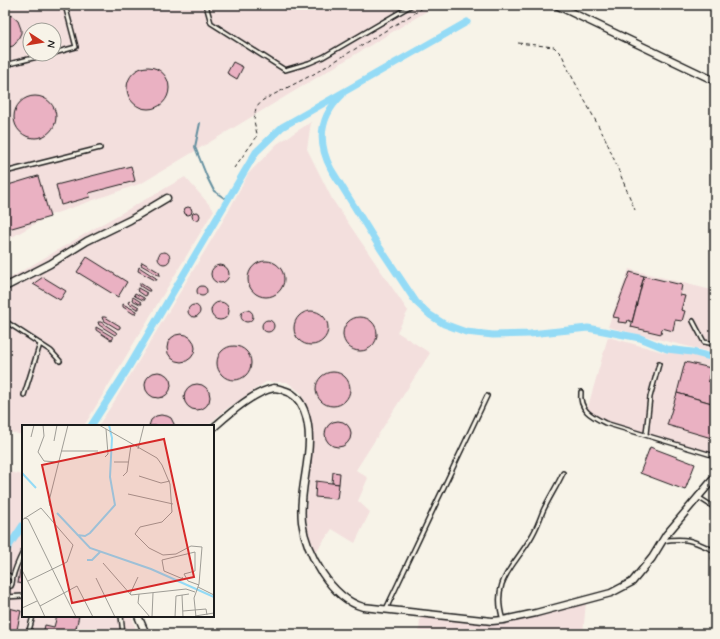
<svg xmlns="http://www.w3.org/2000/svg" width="720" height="639" font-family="Mynerve,sans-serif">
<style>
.built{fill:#f3dfdd;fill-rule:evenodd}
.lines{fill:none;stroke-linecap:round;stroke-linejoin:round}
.stream{stroke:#648f9f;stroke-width:2}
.canal{stroke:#94dbf6;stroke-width:7}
.building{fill:#eab1c2;stroke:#1c1c1c}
.lane-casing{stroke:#1c1c1c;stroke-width:6}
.street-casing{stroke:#1c1c1c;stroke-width:9}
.path{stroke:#1c1c1c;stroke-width:1;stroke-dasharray:4 3;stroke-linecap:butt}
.lane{stroke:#f7f3e8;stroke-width:3}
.street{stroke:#f7f3e8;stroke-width:6}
.inset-river{fill:none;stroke:#94dbf6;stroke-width:2}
.inset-road{fill:none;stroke:#9f9d96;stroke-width:1}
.view{fill:#d62828;fill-opacity:0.15;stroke:#d62828;stroke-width:2}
.inset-edge{fill:none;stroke:#1c1c1c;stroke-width:2}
</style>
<rect width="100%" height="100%" fill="#f7f3e8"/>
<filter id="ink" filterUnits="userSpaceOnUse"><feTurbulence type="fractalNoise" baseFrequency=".025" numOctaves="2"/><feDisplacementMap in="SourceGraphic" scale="8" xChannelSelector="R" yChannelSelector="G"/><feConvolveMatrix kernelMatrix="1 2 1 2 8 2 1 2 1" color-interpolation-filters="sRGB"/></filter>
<g filter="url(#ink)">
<g class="built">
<path d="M 5,5 L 437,5 L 142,183 L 51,215 L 5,241 ZM 30,30 L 54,30 L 54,54 L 30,54 Z"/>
<path d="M 311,122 L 307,149 L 332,199 L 408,311 L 397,332 L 430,353 L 356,470 L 368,478 L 358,501 L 370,512 L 355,543 L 332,529 L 315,553 L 309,536 L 306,514 L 312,448 L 311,418 L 301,393 L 287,382 L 266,382 L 225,410 L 207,426 L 98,426 L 114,402 L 227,214 L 248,174 L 277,144 Z"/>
<path d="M 185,177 L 214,210 L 84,426 L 23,426 L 23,435 L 5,431 L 5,281 L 95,228 Z"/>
<path d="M 629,269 L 715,291 L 715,353 L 608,327 Z"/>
<path d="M 608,337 L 667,353 L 672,350 L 715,359 L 715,455 L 597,418 L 587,410 Z"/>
<path d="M 5,471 L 23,475 L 23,616 L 132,616 L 137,634 L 5,634 Z"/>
<path d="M 586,602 L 583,634 L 404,634 L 404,632 L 419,633 L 420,617 L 483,623 L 507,621 Z"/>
</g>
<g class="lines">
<path class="stream" d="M 200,123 L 195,147 L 207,177 L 214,191 L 227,200"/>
<g class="canal">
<path d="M 342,95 C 319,117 317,142 331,169 L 380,248 L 416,302 L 430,315 L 444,324 L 466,332 L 493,335 L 530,334 L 588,328 L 640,338 L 667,349 L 692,352 L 715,358"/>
<path d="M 91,426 L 127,370 L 256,152 L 282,127 L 467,22"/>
<path d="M 5,552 L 23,525"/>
</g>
</g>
<g class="building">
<path d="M 5,14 L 12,16 L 18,21 L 21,29 L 21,33 L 16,43 L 13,46 L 5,48 Z"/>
<path d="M 233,62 L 243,67 L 237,79 L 227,73 Z"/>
<circle cx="148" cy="88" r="21"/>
<circle cx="35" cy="117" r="21"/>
<path d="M 131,166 L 135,181 L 89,193 L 90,197 L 61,205 L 56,185 Z"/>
<path d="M 38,176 L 50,217 L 5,230 L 5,186 Z"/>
<circle cx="188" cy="211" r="4"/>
<circle cx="196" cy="216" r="4"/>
<circle cx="164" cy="258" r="6"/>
<path d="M 87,257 L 127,282 L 118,297 L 77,272 Z"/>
<circle cx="266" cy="279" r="18"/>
<path d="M 142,262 L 159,272 L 160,275 L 158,275 L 141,265 Z"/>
<circle cx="220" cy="274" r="9"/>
<path d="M 139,267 L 156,278 L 157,280 L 155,280 L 138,271 Z"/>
<path d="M 630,272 L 644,276 L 632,322 L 628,320 L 627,323 L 618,322 L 619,318 L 613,317 Z"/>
<path d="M 644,276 L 682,285 L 680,295 L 685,296 L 681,310 L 685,311 L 682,321 L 675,320 L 673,331 L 662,328 L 661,334 L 631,327 Z"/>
<path d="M 43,277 L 66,291 L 60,300 L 33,284 Z"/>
<path d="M 140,283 L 149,289 L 150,291 L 148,291 L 140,286 Z"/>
<circle cx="202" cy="291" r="5"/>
<path d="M 138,288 L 147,293 L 147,295 L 145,296 L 138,291 L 137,290 Z"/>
<path d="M 135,293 L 144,298 L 145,300 L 143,300 L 135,296 L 134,295 Z"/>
<path d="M 133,297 L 141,302 L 142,304 L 140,304 L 132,300 Z"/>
<path d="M 129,301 L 139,307 L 139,309 L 137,309 L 129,304 L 128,303 Z"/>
<circle cx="220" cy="311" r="9"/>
<path d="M 123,304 L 136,311 L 136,313 L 134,314 L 123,307 Z"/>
<circle cx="194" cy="311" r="6"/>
<circle cx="247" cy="316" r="6"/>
<circle cx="311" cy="328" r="17"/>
<circle cx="360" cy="334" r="17"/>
<path d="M 102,317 L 105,317 L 120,326 L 120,328 L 118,329 L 103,320 Z"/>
<circle cx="268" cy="326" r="6"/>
<path d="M 98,322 L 101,322 L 116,332 L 117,334 L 115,335 L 99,325 Z"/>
<path d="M 96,327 L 113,337 L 113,339 L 111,340 L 96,330 Z"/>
<circle cx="181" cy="348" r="14"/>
<circle cx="234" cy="363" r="17"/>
<path d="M 685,362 L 711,368 L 708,381 L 715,383 L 715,404 L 677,393 Z"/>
<path d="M 711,368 L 715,369 L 715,383 L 708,381 Z"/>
<circle cx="158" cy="385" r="13"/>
<circle cx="333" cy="389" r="17"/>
<circle cx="197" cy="397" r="13"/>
<path d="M 677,393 L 715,404 L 715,439 L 667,425 Z"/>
<path d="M 161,415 L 167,416 L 171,418 L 175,426 L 149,426 L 151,420 L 156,416 Z"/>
<circle cx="338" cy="434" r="13"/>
<path d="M 650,447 L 695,464 L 685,490 L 640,473 Z"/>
<path d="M 333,472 L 340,473 L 339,484 L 332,483 Z"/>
<path d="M 316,481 L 339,484 L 337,499 L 315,497 Z"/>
<path d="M 20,570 L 23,571 L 23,584 L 18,583 Z"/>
<path d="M 5,607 L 21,611 L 16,634 L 5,634 Z"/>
<path d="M 57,616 L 79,616 L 75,632 L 82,634 L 43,634 L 45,625 L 54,627 Z"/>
</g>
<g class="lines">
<defs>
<g id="lane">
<path d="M 206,5 L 211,23 L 285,70 L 309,63 L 323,57 L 412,5"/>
<path d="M 54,53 L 76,47 L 65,5"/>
<path d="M 5,65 L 49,54"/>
<path d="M 5,172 L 100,148"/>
<path d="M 5,321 L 51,351 L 60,361"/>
<path d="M 693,321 L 704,342 L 715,344"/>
<path d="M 581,392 C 579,410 591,416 605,423 L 715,456"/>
<path d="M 24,395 L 40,344"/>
<path d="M 646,434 L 650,397 L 659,364"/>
<path d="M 698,497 L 715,508"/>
<path d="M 662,541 C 688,537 693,541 715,551"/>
<path d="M 714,558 L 715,556"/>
<path d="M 5,575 L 8,575 L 12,578"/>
<path d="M 5,588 L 11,586 C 13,583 12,580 13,577 C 15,568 19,560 23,552"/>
<path d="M 5,597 L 23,596"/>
<path d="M 386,609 L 487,396"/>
<path d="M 121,616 L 123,634"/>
<path d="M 503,620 C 490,579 516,566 533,534 C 537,527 540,519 543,511 C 549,498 557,486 563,473"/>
<path d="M 28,634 L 33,616"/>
</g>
<g id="street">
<path d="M 556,5 L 715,81"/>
<path d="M 5,287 L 50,264 L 87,241 L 130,220 L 167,198"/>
<path d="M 213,428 C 229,414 253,392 274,388 C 277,388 280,389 283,390 C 304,395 309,421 309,440 C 309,467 299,494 302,522 C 306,553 331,598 363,607 L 492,621 L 503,620 L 536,613 L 611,593 L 632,582 L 652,558 L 666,535 L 715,477"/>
<path d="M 138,616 L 146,634"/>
</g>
</defs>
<use href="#lane" class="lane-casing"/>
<use href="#street" class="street-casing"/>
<g class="path">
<path d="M 518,43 L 554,47 L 562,55 L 570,73 L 606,140 L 635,210"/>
<path d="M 234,168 L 256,138 L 257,134 L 254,121 L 255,113 L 256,108 L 263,100 L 312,75 L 428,5"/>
</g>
<use href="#lane" class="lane"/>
<use href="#street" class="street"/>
</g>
</g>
<g transform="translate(22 425)">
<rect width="192" height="192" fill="#f7f3e8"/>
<path class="inset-river" d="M 0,48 L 14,63M 35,88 L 68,123 L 129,144 L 192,172M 55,110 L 63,111 L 68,108 L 93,80 L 88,52 L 90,13 L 87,0M 65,135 L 70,135 L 79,126"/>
<path class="inset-road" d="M 21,0 L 22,11 L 16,27 L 22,36 L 36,37M 77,0 L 135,33 L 140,40 L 148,59 L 150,87 L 140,97 L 118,102 L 113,109 L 127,123 L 141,130 L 154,129 L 169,121 L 180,122 L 177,159 L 172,173 L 174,192M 9,12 L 12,0M 32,16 L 35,0M 116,24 L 122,0M 39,26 L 76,26M 83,32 L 86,29 L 84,4M 92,37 L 106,37M 101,51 L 105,47 L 109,20M 117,51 L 139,58 L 148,56M 106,69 L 151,79M 28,81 L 27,76 L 46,0M 2,93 L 6,94 L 42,168 L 55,161 L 71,192M 0,95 L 19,83 L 51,120 L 45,137 L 6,156M 81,138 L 109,170 L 164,164 L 173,167M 0,145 L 18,181M 160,152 L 161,154 L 142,146 L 140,135 L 173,127 L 173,146 L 162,149 L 166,156 L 177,160M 74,153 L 93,192M 176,162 L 192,170M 108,169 L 116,152M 117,169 L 116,178 L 128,192M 160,170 L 161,192M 0,183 L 15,176M 161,186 L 184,184 L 185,190M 173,191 L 192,188M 23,192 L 18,181 L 42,168 L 54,192M 130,192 L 131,168M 153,192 L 154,171 L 167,169"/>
<path class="view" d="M 142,14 L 172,152 L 50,178 L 20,40 Z"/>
<rect width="192" height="192" class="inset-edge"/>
</g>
<rect width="720" height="639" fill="none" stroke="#f7f3e8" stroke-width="20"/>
<rect x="10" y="10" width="700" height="619" fill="none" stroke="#1c1c1c" stroke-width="1.5" filter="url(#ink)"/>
<g transform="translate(42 42) rotate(102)"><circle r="19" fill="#f7f3e8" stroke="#9f9d96"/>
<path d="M0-3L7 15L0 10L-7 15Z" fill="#c8321e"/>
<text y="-6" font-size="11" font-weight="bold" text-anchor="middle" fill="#1c1c1c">N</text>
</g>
</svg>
